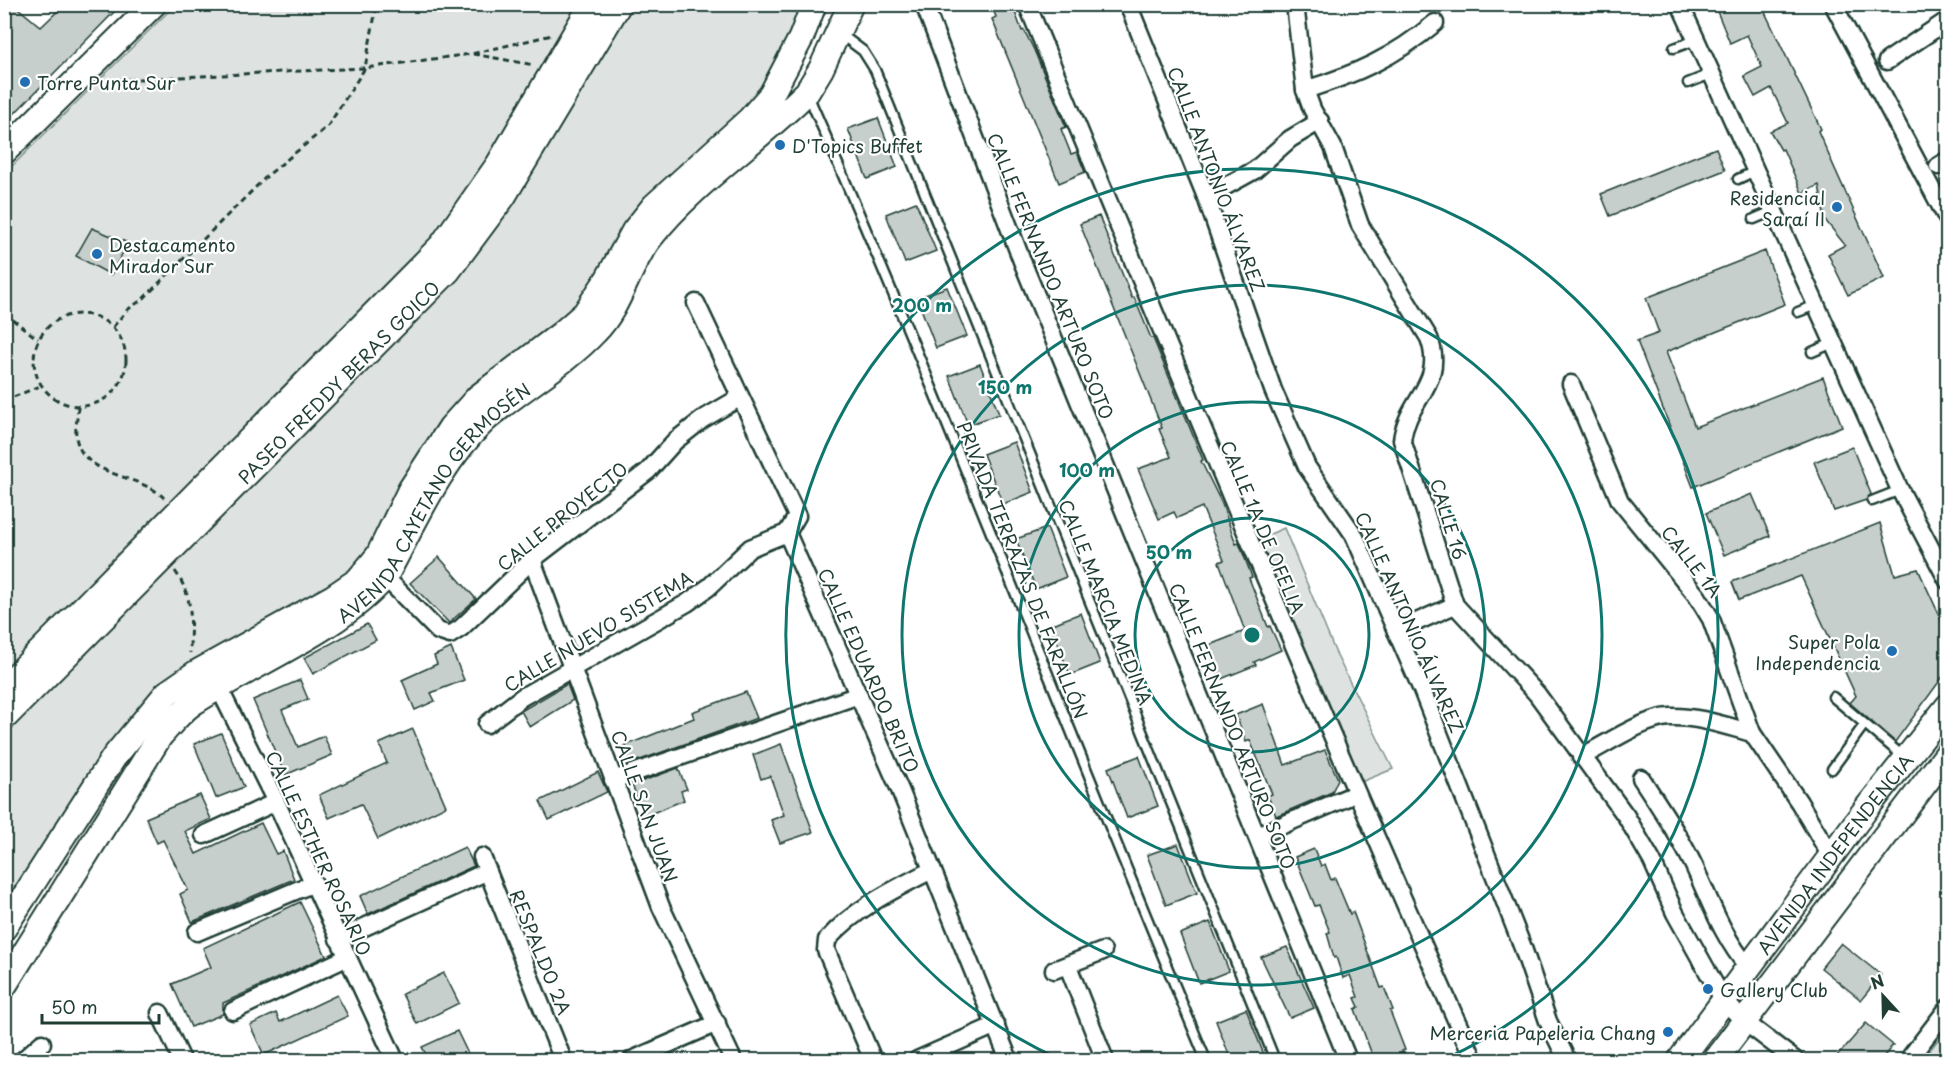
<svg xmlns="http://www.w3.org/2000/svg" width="1952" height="1065" font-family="'Playpen Sans',sans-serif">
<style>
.green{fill:#dee3e2;stroke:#7e908b;stroke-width:1.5}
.building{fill:#c7cfcc;stroke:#1f3d34;stroke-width:1.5}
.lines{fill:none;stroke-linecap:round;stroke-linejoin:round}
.lane-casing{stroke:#1f3d34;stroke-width:13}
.street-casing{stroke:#1f3d34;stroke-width:21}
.secondary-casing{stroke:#1f3d34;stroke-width:28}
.path{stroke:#1f3d34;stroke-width:3;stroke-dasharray:6 4.5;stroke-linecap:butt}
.lane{stroke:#fff;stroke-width:8}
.street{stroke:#fff;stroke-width:16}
.secondary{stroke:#fff;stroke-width:24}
.ring{fill:none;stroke:#0f766e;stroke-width:3}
.poi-dot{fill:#1f6fb2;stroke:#fff;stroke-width:2}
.labels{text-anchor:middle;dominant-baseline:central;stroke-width:4.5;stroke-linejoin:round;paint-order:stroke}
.poi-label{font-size:18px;fill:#1f3d34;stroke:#fff;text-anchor:start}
.street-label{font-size:18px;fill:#1f3d34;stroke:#fff}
.centre{fill:#0f766e;stroke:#fff;stroke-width:3}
.ring-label{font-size:18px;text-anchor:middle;font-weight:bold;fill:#0f766e;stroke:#fff;stroke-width:4.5;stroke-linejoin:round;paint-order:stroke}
</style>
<rect width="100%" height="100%" fill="#fff"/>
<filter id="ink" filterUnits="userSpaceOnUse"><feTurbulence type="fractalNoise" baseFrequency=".0167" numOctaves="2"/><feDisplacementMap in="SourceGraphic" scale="12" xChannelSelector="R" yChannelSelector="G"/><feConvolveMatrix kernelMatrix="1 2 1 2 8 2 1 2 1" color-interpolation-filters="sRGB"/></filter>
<g filter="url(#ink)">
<g class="green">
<path d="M 175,5 L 806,5 L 777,70 L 377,540 L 353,574 L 207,658 L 5,909 L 5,173 Z"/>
<path d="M 1284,528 L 1337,656 L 1393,769 L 1361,782 L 1254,541 Z"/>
<path d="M 1947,1028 L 1947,1060 L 1930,1060 L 1927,1054 Z"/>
</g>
<g class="building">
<path d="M 4,4 L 13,4 L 41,27 L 65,4 L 108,4 L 115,11 L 12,116 L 4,110 Z"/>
<path d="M 991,4 L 1012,4 L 1022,31 L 1024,30 L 1034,50 L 1066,127 L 1061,129 L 1071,154 L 1077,152 L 1085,172 L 1059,183 L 992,19 L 996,17 Z"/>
<path d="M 1714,4 L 1761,4 L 1821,129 L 1818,131 L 1884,278 L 1848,295 L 1828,254 L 1845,245 L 1825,220 L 1819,185 L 1802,193 L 1783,149 L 1781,150 L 1770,131 L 1788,123 L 1771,88 L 1755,97 L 1744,76 L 1762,67 L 1747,35 L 1730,43 Z"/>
<path d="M 878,118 L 897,167 L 867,179 L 848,129 Z"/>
<path d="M 1716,148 L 1725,170 L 1610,216 L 1601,194 Z"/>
<path d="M 916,202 L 936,251 L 905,263 L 886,214 Z"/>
<path d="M 1099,216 L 1132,298 L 1134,297 L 1151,338 L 1153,338 L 1203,460 L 1201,461 L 1222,504 L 1236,544 L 1239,543 L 1252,577 L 1249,578 L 1268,627 L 1270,626 L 1281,650 L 1254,662 L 1256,665 L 1221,679 L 1207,646 L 1245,631 L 1219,562 L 1224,560 L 1202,507 L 1177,518 L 1174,512 L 1159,519 L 1138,469 L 1171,457 L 1159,429 L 1162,428 L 1080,224 Z"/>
<path d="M 92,228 L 128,243 L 111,275 L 76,256 Z"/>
<path d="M 1765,251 L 1785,304 L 1666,352 L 1695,427 L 1823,377 L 1842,426 L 1693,487 L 1637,341 L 1659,333 L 1646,298 Z"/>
<path d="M 947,287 L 967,336 L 936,348 L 917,298 Z"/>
<path d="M 980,364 L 999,414 L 968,425 L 949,376 Z"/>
<path d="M 1014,442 L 1033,492 L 1003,504 L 983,454 Z"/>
<path d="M 1852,447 L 1871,494 L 1866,500 L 1834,511 L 1814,462 Z"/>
<path d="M 1752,494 L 1770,536 L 1724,555 L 1706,513 Z"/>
<path d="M 1880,523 L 1895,575 L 1918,569 L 1947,632 L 1947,671 L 1895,742 L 1850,703 L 1856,696 L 1801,576 L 1739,600 L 1732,582 Z"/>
<path d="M 1047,528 L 1066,577 L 1036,589 L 1016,539 Z"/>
<path d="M 439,557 L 476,599 L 449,623 L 410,583 Z"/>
<path d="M 1081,613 L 1100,663 L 1070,675 L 1050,625 Z"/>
<path d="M 367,624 L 376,640 L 313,674 L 304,658 Z"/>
<path d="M 451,648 L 464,680 L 431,693 L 435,701 L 415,710 L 402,680 L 437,664 L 434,656 Z"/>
<path d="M 300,680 L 308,699 L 282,710 L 298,747 L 324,736 L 332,755 L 285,775 L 253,700 Z"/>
<path d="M 567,684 L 573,700 L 530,727 L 521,711 Z"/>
<path d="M 746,692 L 757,718 L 629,764 L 622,747 L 694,718 L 692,712 Z"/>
<path d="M 1263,704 L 1285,765 L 1325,750 L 1338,779 L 1332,792 L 1276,816 L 1268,796 L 1272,794 L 1250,740 L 1246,742 L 1236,715 Z"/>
<path d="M 413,729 L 446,806 L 378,839 L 361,804 L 329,818 L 319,795 L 387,763 L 379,744 Z"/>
<path d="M 221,733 L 244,787 L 216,798 L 194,744 Z"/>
<path d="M 781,744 L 813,832 L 780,843 L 771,820 L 784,815 L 770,776 L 761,779 L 753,755 Z"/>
<path d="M 1139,756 L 1158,806 L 1127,818 L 1108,768 Z"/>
<path d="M 678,768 L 687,789 L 681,791 L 684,800 L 645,816 L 632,785 Z"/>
<path d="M 598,772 L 607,792 L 549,820 L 540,801 Z"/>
<path d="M 200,795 L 211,819 L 185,831 L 196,854 L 261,823 L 276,854 L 283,851 L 294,879 L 192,922 L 180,894 L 188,890 L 163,840 L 157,843 L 146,818 Z"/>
<path d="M 1178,844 L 1197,893 L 1166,905 L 1147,855 Z"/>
<path d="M 465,847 L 474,866 L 368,914 L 360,896 Z"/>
<path d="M 1314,849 L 1321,866 L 1325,864 L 1331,880 L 1335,878 L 1350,914 L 1353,912 L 1381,988 L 1384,987 L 1393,1010 L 1390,1011 L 1405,1050 L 1402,1051 L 1406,1060 L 1374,1060 L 1355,1009 L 1359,1007 L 1355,998 L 1358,997 L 1350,975 L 1343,978 L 1336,957 L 1334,958 L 1327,933 L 1330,932 L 1319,905 L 1315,906 L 1295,857 Z"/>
<path d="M 300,902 L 326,956 L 223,1003 L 223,1014 L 191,1027 L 172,984 L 211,967 L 203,948 Z"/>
<path d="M 1210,922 L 1229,971 L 1199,983 L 1180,934 Z"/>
<path d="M 1841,943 L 1881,975 L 1861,1000 L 1821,968 Z"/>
<path d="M 1287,947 L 1314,1008 L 1290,1018 L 1261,957 Z"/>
<path d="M 444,973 L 459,1003 L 417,1024 L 402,994 Z"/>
<path d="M 337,995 L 348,1016 L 264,1055 L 250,1025 L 276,1013 L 280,1022 Z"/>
<path d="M 1246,1009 L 1266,1060 L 1231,1060 L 1216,1021 Z"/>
<path d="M 1866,1023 L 1893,1045 L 1881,1060 L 1834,1060 Z"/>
<path d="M 457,1031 L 471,1060 L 429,1060 L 422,1047 Z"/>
</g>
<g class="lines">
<defs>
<g id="lane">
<path d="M 839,33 L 863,51 L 875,70 L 1275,1060"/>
<path d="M 1674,48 L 1696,40"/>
<path d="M 1688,83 L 1711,74"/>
<path d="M 808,95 C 948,414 1071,740 1206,1060"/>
<path d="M 1738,179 L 1755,171"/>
<path d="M 1754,219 L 1773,211"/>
<path d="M 1798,312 L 1816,305"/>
<path d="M 1812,352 L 1833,343"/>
<path d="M 1872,501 L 1900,490"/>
<path d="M 1833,697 L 1905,758"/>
<path d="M 1832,769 L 1864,725"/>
</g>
<g id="street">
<path d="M 924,4 L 1022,261 L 1348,1060"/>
<path d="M 1027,4 C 1173,358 1318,711 1474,1060"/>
<path d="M 1128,4 L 1206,197 L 1273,390 L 1307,467 L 1354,535 L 1422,690 L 1523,948 L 1548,1021 L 1567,1060"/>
<path d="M 1295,4 L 1305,90 L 1312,109 L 1333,147 L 1360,225 L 1429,338 C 1446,384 1407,399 1402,440 L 1455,605 L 1537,694 L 1626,816 L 1652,861 L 1675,913 L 1724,1001 L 1745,1022 L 1795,1060"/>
<path d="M 1680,4 L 1900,490 L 1948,581"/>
<path d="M 1833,4 L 1948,220"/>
<path d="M 1887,61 L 1948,20"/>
<path d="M 1305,90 C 1356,74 1393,58 1435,23"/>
<path d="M 1938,166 L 1948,160"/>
<path d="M 1206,197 L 1255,170 L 1290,139 L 1320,121"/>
<path d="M 696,303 L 797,516 L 787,533"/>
<path d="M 1571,384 L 1620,501 L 1697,596 L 1711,619 L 1752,733 L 1799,802 L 1832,858"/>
<path d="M 787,533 L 900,790 L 1009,1060"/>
<path d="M 532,560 L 661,907 L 733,1060"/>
<path d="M 385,577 L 438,631 L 450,635 L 461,628 L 532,560 L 648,471 L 675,441 L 703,419 L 739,398"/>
<path d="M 1396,631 L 1455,605"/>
<path d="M 209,682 L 219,688 L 276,802 L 395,1060"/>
<path d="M 487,724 L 522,697 L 687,603 L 709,587 L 750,548 L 787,533"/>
<path d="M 1581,757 C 1605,745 1644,718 1670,717 C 1698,716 1726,726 1752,733"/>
<path d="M 1641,778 C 1660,807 1679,835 1694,866 C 1710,901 1723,938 1749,968"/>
<path d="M 613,780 L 859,695"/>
<path d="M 204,835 L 276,802"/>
<path d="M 1257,836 L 1355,794"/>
<path d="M 482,857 L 563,1060"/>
<path d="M 197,932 L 314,883"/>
<path d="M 338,939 L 488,871"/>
<path d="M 1068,966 L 1105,1060"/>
<path d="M 1054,970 L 1103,951"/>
<path d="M 233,1011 L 346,958"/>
<path d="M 160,1013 L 182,1060"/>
<path d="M 23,1060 L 42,1043"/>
<path d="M 632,1060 L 717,1023"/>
<path d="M 873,1060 L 826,950 L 827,940 C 855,908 895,889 932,870"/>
<path d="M 917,1060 L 996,1025"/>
<path d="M 1908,1060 L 1948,1008"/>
</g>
<g id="secondary">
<path d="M 4,152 L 154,4"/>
<path d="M 4,688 L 442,245 L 498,165 L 592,4"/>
<path id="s1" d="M 4,718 L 448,271 L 503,197 L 619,4"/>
<path d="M 4,928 L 114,757 L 167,693 L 196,673 L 333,597 L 358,580 L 378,556 L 410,490 L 451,427 L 478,397 L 561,334 L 585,313 L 607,280 L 634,231 L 654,206 L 750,119 L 771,95 L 801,38 L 814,4"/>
<path id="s2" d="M 4,986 L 160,736 C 170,725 180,712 193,703 C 253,663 337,632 385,577 C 414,524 440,462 485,420 C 519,389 563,366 595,332 C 621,306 628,266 650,238 C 694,182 757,142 807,92 L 821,69 L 851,4"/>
<path id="s3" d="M 1680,1060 L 1866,809 L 1948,706"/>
<path d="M 1715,1060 L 1948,753"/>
</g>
</defs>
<use href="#lane" class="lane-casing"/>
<use href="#street" class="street-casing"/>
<use href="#secondary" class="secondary-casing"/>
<g class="path">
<path d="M 473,54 L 534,65"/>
<path d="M 117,80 L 365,68 L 471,54 L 552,35"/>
<path d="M 4,313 L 38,339"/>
<circle cx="80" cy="360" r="46"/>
<path d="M 113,327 L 127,310 L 143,299 L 268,175 L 328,126 L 365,68 L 377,4"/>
<path d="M 4,401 L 40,386"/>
<path d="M 78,407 C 78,416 75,427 76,436 C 81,478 140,473 164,498"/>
<path d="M 175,571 C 195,600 190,620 190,653"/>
</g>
<use href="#lane" class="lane"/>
<use href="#street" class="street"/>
<use href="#secondary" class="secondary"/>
</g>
</g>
<g class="ring">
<circle cx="1252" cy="635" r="117"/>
<circle cx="1252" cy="635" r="233"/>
<circle cx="1252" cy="635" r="350"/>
<path d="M1059 1059A466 466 0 1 1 1445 1059"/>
</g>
<g class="poi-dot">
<circle cx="25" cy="82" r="6"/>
<circle cx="780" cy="145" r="6"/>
<circle cx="1837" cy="207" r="6"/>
<circle cx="97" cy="254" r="6"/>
<circle cx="1892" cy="651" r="6"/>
<circle cx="1708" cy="989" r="6"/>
<circle cx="1668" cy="1032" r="6"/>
</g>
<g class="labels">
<g class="poi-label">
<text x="37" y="82">Torre Punta Sur</text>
<text x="792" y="145">D'Topics Buffet</text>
<text x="1825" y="197" text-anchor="end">Residencial<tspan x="1825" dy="21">Saraí II</tspan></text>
<text x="109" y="244">Destacamento<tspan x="109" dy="21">Mirador Sur</tspan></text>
<text x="1880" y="641" text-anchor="end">Super Pola<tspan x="1880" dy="21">Independencia</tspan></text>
<text x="1720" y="989">Gallery Club</text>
<text x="1656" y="1032" text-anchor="end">Merceria Papeleria Chang</text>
</g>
<g class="street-label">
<text transform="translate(1217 179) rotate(69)">CALLE ANTONIO ÁLVAREZ</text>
<text transform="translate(1051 276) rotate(68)">CALLE FERNANDO ARTURO SOTO</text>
<text stroke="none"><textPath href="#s1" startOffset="474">PASEO FREDDY BERAS GOICO</textPath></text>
<text stroke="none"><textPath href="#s2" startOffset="662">AVENIDA CAYETANO GERMOSÉN</textPath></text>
<text transform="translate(562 516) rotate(-39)">CALLE PROYECTO</text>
<text transform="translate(1449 519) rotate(73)">CALLE 16</text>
<text transform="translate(1263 527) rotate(67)">CALLE 1A DE OFELIA</text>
<text transform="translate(1692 561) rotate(52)">CALLE 1A</text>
<text transform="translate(1023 570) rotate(68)">PRIVADA TERRAZAS DE FARALLÓN</text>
<text transform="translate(1106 602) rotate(68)">CALLE MARCIA MEDINA</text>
<text transform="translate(1410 622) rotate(66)">CALLE ANTONIO ÁLVAREZ</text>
<text transform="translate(598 631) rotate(-31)">CALLE NUEVO SISTEMA</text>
<text transform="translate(869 670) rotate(66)">CALLE EDUARDO BRITO</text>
<text transform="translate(1233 726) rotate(68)">CALLE FERNANDO ARTURO SOTO</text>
<text transform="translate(645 806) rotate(70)">CALLE SAN JUAN</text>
<text transform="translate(319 853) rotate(65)">CALLE ESTHER ROSARIO</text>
<text stroke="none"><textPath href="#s3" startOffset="258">AVENIDA INDEPENDENCIA</textPath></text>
<text transform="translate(541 952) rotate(68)">RESPALDO 2A</text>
</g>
</g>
<circle cx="1252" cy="635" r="9" class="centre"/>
<g class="ring-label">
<text x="922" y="312">200 m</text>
<text x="1005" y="394">150 m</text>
<text x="1087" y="477">100 m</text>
<text x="1169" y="559">50 m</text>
</g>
<rect width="1952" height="1065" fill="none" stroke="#fff" stroke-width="24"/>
<rect x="12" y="12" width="1928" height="1041" fill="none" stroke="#1f3d34" stroke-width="2" filter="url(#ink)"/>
<g transform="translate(1883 996) rotate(338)" stroke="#ffffff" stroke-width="4.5" paint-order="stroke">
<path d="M0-4.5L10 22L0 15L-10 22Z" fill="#1f3d34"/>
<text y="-9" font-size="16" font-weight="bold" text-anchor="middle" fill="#1f3d34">N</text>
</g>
<path d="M42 1014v9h117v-9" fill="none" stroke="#1f3d34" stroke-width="3"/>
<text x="51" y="1014" font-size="18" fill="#1f3d34" stroke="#ffffff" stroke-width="4.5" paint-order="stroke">50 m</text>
</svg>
